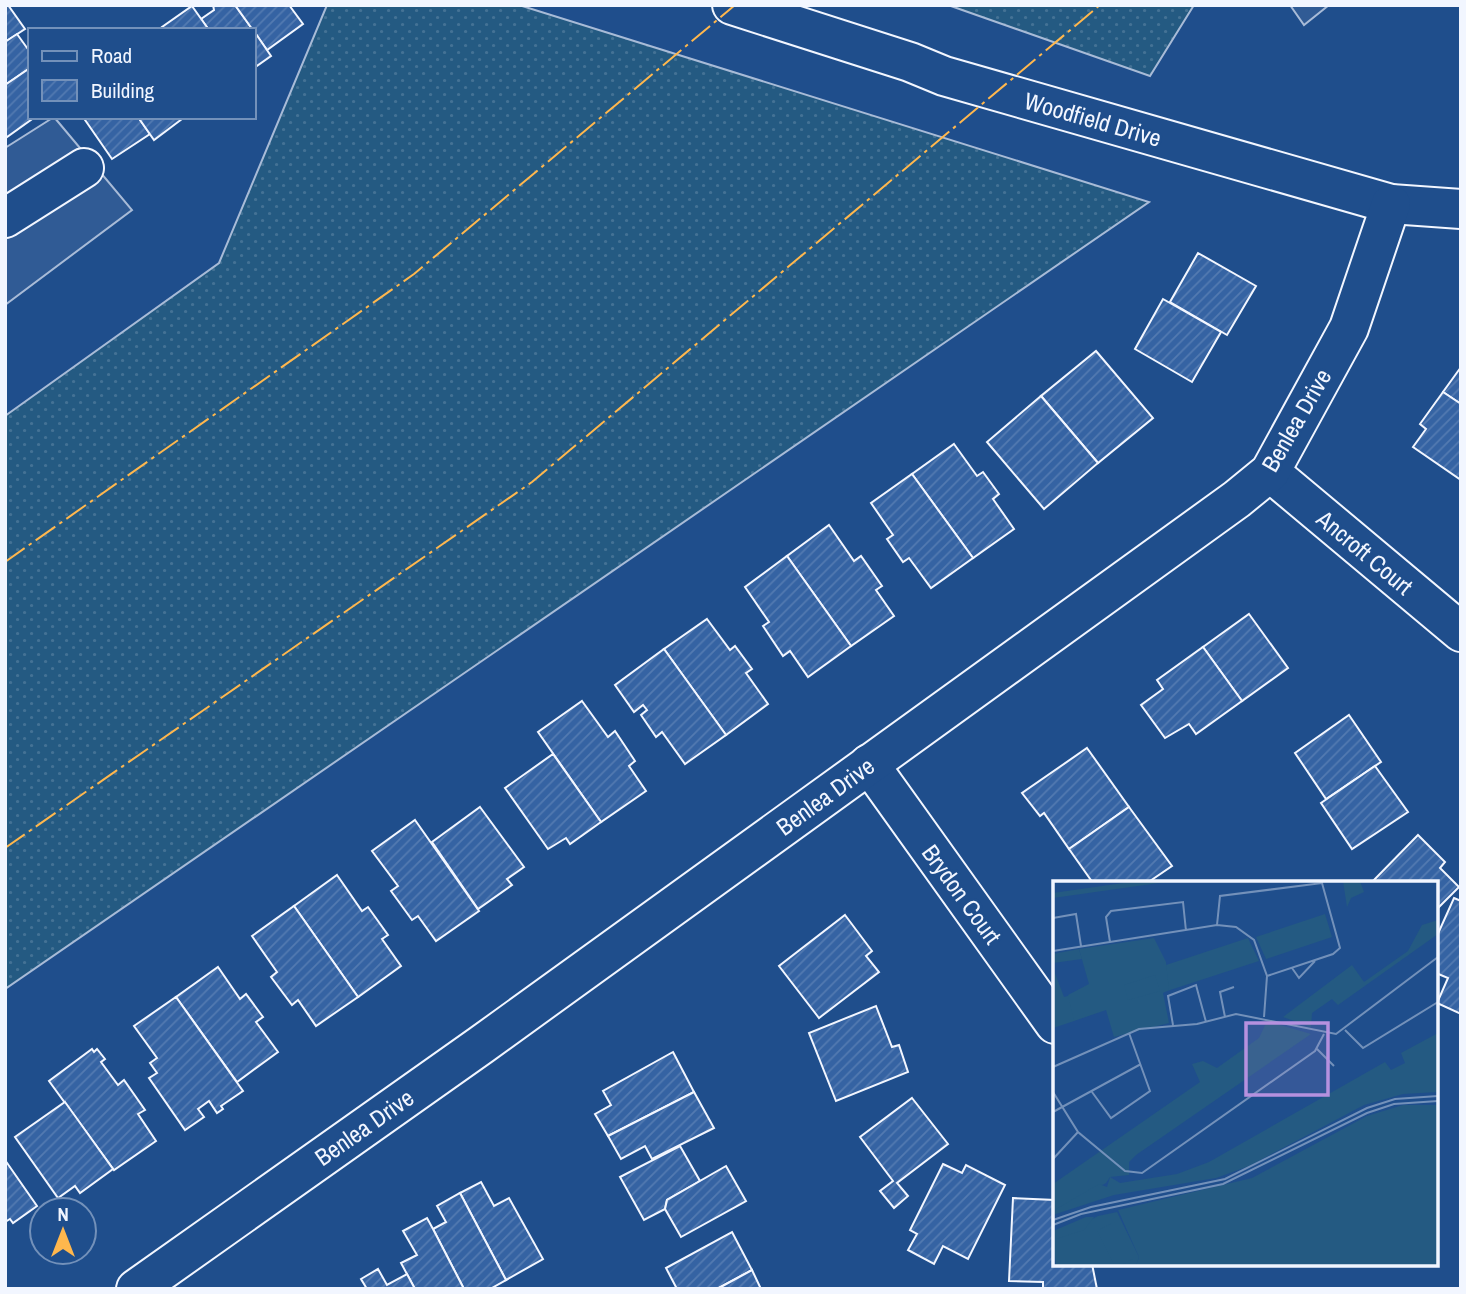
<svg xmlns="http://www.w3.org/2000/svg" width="1466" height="1294" font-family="'Archivo Narrow',sans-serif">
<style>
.grass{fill:url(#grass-dots);stroke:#a8bbd7;stroke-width:2}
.parking{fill:#305b95;stroke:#a8bbd7;stroke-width:2}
.building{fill:url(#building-hatch);stroke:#f2f6ff;stroke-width:2}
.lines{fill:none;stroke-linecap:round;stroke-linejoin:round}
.minor-casing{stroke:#f2f6ff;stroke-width:42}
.minor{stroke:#1f4e8c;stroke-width:38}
.power{stroke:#ffb74d;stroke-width:2;stroke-dasharray:24 5 3.5 5;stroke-linecap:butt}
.labels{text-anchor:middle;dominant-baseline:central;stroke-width:5;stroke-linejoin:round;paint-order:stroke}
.street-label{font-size:24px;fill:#f2f6ff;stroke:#1f4e8c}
.inset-road{fill:none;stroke:#7391ba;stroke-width:2}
.view{fill:#b691df;fill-opacity:0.15;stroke:#b691df;stroke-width:3.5}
.inset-edge{fill:none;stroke:#f2f6ff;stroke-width:3.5}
</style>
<defs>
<pattern id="grass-dots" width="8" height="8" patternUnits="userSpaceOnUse" patternTransform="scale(1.75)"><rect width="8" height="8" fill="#245a82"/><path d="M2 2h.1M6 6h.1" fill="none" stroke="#447295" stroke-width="1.8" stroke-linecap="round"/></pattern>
<pattern id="building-hatch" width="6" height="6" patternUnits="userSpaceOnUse" patternTransform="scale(1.75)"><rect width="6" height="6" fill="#3563a3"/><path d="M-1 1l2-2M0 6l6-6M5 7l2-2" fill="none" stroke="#537ab1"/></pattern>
</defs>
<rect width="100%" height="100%" fill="#1f4e8c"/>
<g class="grass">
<path d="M 327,5 L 519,5 L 1149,202 L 5,989 L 5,416 L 219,263 Z"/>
<path d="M 948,5 L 1194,5 L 1150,76 Z"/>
</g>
<g class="parking">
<path d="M 1290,5 L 1329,5 L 1304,25 Z"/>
<path d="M 54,117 L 132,210 L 5,305 L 5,148 Z"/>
</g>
<g class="building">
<path d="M 5,5 L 8,5 L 25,29 L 5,42 Z"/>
<path d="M 235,5 L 253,30 L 209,30 L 201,19 L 214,10 L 213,5 Z"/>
<path d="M 235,5 L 289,5 L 303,24 L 267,50 Z"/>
<path d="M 192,6 L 209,30 L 164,30 L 162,27 Z"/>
<path d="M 254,31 L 271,56 L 254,68 Z"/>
<path d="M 17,34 L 30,52 L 30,68 L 5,85 L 5,42 Z"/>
<path d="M 30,68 L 30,117 L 35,117 L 7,137 L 5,134 L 5,85 Z"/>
<path d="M 83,117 L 138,117 L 150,134 L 112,159 Z"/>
<path d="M 138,117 L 181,117 L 182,119 L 154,140 Z"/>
<path d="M 1198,253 L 1256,286 L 1227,335 L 1170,302 Z"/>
<path d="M 1163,299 L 1221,332 L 1192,382 L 1135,349 Z"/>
<path d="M 1096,351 L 1153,418 L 1098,463 L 1041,396 Z"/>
<path d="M 1461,367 L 1461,404 L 1443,392 Z"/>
<path d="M 1443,392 L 1461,404 L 1461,480 L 1413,447 L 1426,429 L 1420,424 Z"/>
<path d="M 1041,396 L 1098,463 L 1044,509 L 987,442 Z"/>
<path d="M 954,444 L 977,476 L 983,472 L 999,494 L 993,499 L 1014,529 L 973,558 L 912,474 Z"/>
<path d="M 912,474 L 973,558 L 931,588 L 909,558 L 903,562 L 887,539 L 893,535 L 871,503 Z"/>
<path d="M 829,525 L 854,561 L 861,556 L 882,586 L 876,590 L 894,616 L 851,646 L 787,556 Z"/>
<path d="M 787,556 L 851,646 L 808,677 L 790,651 L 783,656 L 763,626 L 769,622 L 745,587 Z"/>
<path d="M 1249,614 L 1288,668 L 1242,701 L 1203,647 Z"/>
<path d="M 707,619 L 730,650 L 735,646 L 752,669 L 746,673 L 768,704 L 726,735 L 664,649 Z"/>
<path d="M 1203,647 L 1242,701 L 1196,734 L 1189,724 L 1165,738 L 1141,705 L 1163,689 L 1157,680 Z"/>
<path d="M 664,649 L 726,735 L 685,764 L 662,732 L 656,737 L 641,715 L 647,710 L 643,705 L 634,712 L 615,685 Z"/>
<path d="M 582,701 L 608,737 L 615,731 L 635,761 L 629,766 L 646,791 L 601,822 L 538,732 Z"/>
<path d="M 1349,715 L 1381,762 L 1326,799 L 1295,753 Z"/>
<path d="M 1087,748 L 1129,807 L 1069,849 L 1044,813 L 1040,816 L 1022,793 Z"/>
<path d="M 553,754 L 601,822 L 570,844 L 566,838 L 548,849 L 505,788 Z"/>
<path d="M 1375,766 L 1408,812 L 1352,849 L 1321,803 Z"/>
<path d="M 480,807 L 524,867 L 507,879 L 512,885 L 478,909 L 432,842 Z"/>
<path d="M 1129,807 L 1172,866 L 1147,883 L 1093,883 L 1069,849 Z"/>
<path d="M 415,820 L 479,911 L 436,941 L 418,916 L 412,920 L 391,891 L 398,886 L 372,851 Z"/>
<path d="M 1418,835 L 1445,862 L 1440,868 L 1459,887 L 1436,910 L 1436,883 L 1371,883 Z"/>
<path d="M 337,875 L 362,911 L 368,907 L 388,935 L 382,939 L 401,966 L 358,997 L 294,906 Z"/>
<path d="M 1454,898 L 1461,901 L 1461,1014 L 1437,1003 L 1448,978 L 1436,973 L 1436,938 Z"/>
<path d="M 294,906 L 358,997 L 316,1026 L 298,1000 L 292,1005 L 271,977 L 277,972 L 252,936 Z"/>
<path d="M 845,915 L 872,951 L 866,956 L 879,972 L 819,1018 L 779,966 Z"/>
<path d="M 218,967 L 240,999 L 246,994 L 263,1017 L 256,1022 L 278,1052 L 237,1082 L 176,997 Z"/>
<path d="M 176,997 L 243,1091 L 221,1106 L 223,1109 L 217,1113 L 209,1101 L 198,1109 L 204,1117 L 185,1130 L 149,1078 L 157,1073 L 150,1063 L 157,1058 L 134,1026 Z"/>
<path d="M 876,1006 L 892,1047 L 899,1045 L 908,1072 L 836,1101 L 809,1033 Z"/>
<path d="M 92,1049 L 94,1052 L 97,1049 L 105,1059 L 101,1062 L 118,1085 L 124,1080 L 145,1110 L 138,1114 L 156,1141 L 114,1170 L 49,1081 Z"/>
<path d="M 673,1052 L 694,1092 L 608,1136 L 595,1114 L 611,1105 L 603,1091 Z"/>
<path d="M 694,1092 L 714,1128 L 652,1159 L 645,1146 L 621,1159 L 608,1136 Z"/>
<path d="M 912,1098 L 948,1144 L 897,1183 L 908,1196 L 894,1208 L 880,1191 L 893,1181 L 860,1137 Z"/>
<path d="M 65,1102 L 113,1169 L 80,1193 L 75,1186 L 58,1198 L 15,1137 Z"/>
<path d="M 680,1146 L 700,1181 L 667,1200 L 665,1209 L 644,1220 L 620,1177 Z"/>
<path d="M 5,1160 L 37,1206 L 13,1223 L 10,1219 L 5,1222 Z"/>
<path d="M 943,1164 L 962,1173 L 966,1165 L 1005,1185 L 968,1259 L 943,1246 L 934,1264 L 908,1250 L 917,1234 L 910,1230 Z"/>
<path d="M 726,1166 L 746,1201 L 681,1237 L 665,1209 L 667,1200 Z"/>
<path d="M 481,1182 L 494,1206 L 509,1198 L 543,1259 L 506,1280 L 460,1193 Z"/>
<path d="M 460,1193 L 506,1280 L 490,1289 L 464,1289 L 433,1229 L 446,1222 L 437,1206 Z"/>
<path d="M 1013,1198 L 1055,1200 L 1055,1264 L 1092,1264 L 1097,1289 L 1043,1289 L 1043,1282 L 1009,1281 Z"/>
<path d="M 427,1218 L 433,1229 L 464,1289 L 415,1289 L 401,1263 L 417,1255 L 403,1231 Z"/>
<path d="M 732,1232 L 752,1270 L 717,1289 L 677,1289 L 666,1268 Z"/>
<path d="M 378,1269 L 387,1285 L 407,1274 L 415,1289 L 367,1289 L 361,1279 Z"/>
<path d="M 752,1270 L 761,1289 L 717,1289 Z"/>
</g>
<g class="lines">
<defs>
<g id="minor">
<path d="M 732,5 L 910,62 L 944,76 L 1391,204 L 1461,209"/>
<path d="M 5,218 L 84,168"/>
<path d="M 1270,472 L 1461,632"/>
<path d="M 869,764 L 1055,1024"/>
<path d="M 136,1289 L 481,1045 L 1237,499 L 1270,472 L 1349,328 L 1391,204"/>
</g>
</defs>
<use href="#minor" class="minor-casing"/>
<use href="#minor" class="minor"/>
<g class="power">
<path d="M 5,562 L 414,274 L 735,5"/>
<path d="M 5,848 L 532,482 L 1100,5"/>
</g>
</g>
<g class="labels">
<g class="street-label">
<text transform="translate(1093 119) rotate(16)">Woodfield Drive</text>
<text transform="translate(1296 420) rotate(-60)">Benlea Drive</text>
<text transform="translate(1365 552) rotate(40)">Ancroft Court</text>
<text transform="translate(825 796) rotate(-36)">Benlea Drive</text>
<text transform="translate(962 894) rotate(54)">Brydon Court</text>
<text transform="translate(364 1127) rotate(-35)">Benlea Drive</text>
</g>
</g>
<g transform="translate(1053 881)">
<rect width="385" height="385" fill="#1f4e8c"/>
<path d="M 84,0 L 120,0 L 0,17 L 0,12 ZM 290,0 L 307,0 L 311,11 L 298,17 L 294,26 ZM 272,33 L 279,56 L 213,78 L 203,56 ZM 385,39 L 385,53 L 285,124 L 279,118 L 259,132 L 258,146 L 230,136 L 299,84 L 311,101 L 355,70 L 369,44 ZM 195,57 L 206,80 L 111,111 L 113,84 ZM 26,68 L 29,78 L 0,82 L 0,73 ZM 0,87 L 11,116 L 25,112 L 21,140 L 0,147 ZM 214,140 L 258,153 L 83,274 L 76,281 L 76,294 L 57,296 L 53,302 L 0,330 L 0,303 L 147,201 L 139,183 L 150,180 L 164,187 L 206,157 ZM 64,331 L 86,376 L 83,385 L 3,385 L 0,359 L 45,335 Z" fill="#245a82"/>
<path d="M 385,152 L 385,211 L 350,213 L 311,224 L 196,285 L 163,297 L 61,314 L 0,334 L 0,330 L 46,303 L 54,306 L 57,296 L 67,302 L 124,293 L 156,281 L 332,181 L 338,189 L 352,182 L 348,172 ZM 350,224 L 385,224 L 385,385 L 83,384 L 86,376 L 65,329 L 199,297 L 314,235 ZM 33,336 L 41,336 L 31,349 L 0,359 L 0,350 Z" fill="#245a82"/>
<path d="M 101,57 L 113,81 L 116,109 L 110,112 L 116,142 L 61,156 L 53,129 L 21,140 L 15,114 L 36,103 L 26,68 Z" fill="#245a82"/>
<path d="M 102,94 L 107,110 L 75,119 L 71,104 ZM 61,341 L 81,377 L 67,385 L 62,385 L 44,350 Z" fill="#245a82"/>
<path class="inset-road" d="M 0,37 L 23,33 L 28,65M 164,44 L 167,15 L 269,2 L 287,67 L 280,73 L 214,95M 57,61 L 53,36 L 58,30 L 130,21 L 133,50M 0,70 L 164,44 L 183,46 L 201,59 L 214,95 L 211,136M 239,87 L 246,97 L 262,80M 172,136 L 167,111 L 181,106M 120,144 L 115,115 L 143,104 L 153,141M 292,149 L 310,167 L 385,121M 264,168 L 281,185M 0,186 L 86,148 L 144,143 L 183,133 L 283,153 L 385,76M 0,211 L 25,251 L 72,290 L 89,292 L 262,170 L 271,153M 39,211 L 58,237 L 97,210 L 76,152M 0,231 L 88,183M 0,278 L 25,251M 0,339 L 38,326 L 172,298 L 314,227 L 342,218 L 385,215M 0,344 L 28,333 L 170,303 L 314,232 L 341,223 L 385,220"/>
<path class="view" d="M 193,142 L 275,142 L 275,214 L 193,214 Z"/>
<rect width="385" height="385" class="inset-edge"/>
</g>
<rect width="1466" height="1294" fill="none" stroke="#f2f6ff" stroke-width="14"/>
<rect x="28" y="28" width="228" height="91" fill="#1f4e8c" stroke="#7391ba" stroke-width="2"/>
<rect x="42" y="51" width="35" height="10" fill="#1f4e8c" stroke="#7391ba" stroke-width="2"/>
<text x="91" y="63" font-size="21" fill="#f2f6ff">Road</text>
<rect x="42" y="80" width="35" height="21" fill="url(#building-hatch)" stroke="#7391ba" stroke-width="2"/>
<text x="91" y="98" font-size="21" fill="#f2f6ff">Building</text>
<g transform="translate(63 1231)"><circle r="33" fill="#1f4e8c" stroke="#7391ba" stroke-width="2"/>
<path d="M0-5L12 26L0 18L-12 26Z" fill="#ffb74d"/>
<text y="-10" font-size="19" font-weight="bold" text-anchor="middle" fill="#f2f6ff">N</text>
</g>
</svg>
